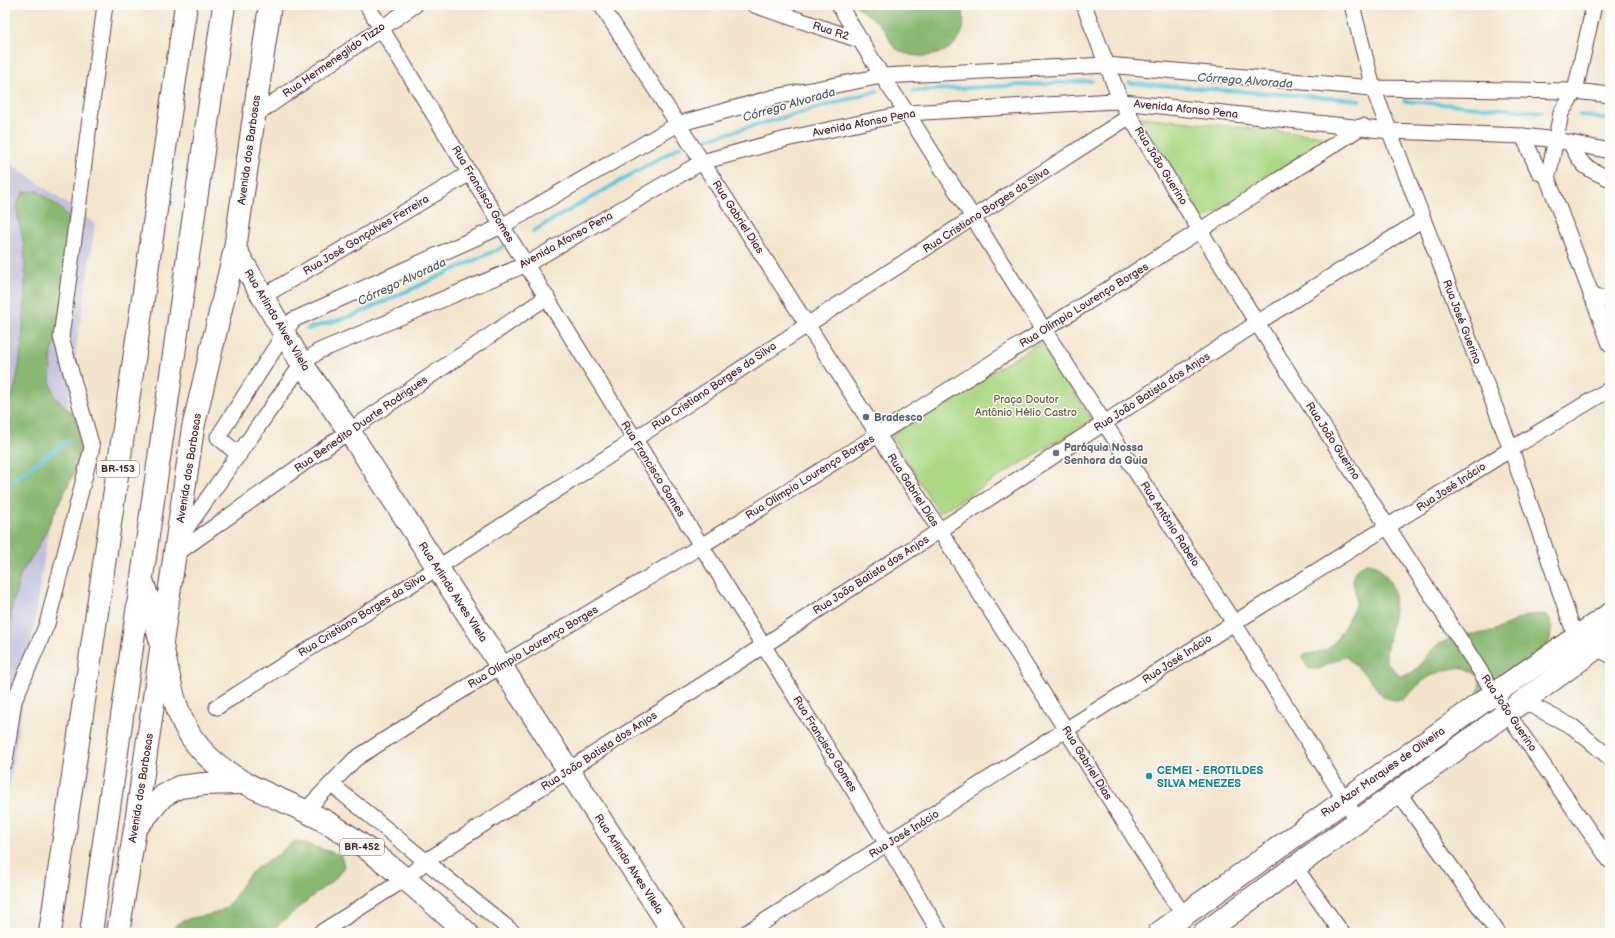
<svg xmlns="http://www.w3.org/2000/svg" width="1615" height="938" font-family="'Balsamiq Sans',sans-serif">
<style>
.industrial{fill:#c3c1db}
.green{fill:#acd884;stroke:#7b7c58}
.forest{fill:#89b872;stroke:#6a6c4e}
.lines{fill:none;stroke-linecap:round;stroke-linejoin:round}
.stream{stroke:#61c7de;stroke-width:4}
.street-casing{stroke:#633d43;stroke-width:17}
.secondary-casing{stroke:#633d43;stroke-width:24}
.highway-casing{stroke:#633d43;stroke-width:24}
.street{stroke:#fff;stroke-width:15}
.secondary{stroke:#fff;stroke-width:22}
.highway{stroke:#fff;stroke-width:22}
.service-dot{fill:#5c6f8a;stroke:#fdfcf7;stroke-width:1.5}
.worship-dot{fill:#6b7280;stroke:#fdfcf7;stroke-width:1.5}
.culture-dot{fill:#0f9aa8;stroke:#fdfcf7;stroke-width:1.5}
.labels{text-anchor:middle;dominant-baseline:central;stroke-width:3;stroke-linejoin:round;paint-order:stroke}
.shield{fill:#fdfcf7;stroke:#806168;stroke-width:1}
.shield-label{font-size:10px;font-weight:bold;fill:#4a1f2b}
.street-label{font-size:11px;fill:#4a1f2b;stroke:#fdfcf7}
.park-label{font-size:11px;fill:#675646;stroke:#fdfcf7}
.service-label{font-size:11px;font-weight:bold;fill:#4e5e75;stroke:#fdfcf7;text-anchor:start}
.worship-label{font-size:11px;font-weight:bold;fill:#5b616d;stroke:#fdfcf7;text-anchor:start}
.culture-label{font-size:11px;font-weight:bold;fill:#0d838f;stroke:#fdfcf7;text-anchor:start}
.water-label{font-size:12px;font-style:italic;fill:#525a6a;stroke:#fdfcf7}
</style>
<rect width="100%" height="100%" fill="#fdfcf7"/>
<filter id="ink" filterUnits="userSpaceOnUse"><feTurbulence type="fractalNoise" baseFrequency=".025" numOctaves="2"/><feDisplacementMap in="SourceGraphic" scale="8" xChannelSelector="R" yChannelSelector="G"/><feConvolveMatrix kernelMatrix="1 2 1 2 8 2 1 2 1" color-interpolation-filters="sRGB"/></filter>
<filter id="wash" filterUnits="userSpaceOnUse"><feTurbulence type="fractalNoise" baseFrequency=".012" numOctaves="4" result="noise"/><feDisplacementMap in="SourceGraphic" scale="16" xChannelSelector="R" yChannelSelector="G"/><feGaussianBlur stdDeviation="0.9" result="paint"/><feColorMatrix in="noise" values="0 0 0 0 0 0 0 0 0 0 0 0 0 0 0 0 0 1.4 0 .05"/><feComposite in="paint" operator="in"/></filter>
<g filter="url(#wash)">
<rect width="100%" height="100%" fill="#f3e5cd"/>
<path class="industrial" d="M 5,159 L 95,224 L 5,817 Z"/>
<g class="green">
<path d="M 1141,117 L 1334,137 L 1203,220 Z"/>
<path d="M 1040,342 L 1092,420 L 939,513 L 891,435 Z"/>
</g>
<g class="forest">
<path d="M 855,5 L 963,5 C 963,13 965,25 962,32 C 953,58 913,63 894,47 C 890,43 889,35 885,31 C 877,19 865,14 855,5 Z"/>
<path d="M 38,191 L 61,209 L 72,221 L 61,323 L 52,352 L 50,380 L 54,396 L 75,416 L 83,430 L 84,444 L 81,458 L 75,471 L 37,549 L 21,573 L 12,606 L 5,676 L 5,413 C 24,385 27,282 24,247 C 22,233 18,219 16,205 L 24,192 Z"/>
<path d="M 1367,563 L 1377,565 C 1381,570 1387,576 1390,582 C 1402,607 1385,636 1386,662 L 1400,676 C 1423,673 1423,654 1439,644 C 1444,642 1450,638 1456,636 C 1467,633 1481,635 1492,631 C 1513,625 1523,611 1547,615 L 1552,622 L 1550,640 L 1541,660 L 1487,706 L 1486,717 L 1454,740 C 1454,715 1482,704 1480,678 C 1475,674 1471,670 1464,668 C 1453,666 1432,674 1423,681 C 1416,687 1410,694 1402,700 C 1379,701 1381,691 1368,678 C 1361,670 1353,663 1345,656 L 1319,669 L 1309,669 L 1303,660 L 1303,655 C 1312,653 1326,652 1332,645 C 1337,641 1353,611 1355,605 C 1360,589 1341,573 1367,563 Z"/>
<path d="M 296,841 L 341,855 L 344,866 C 336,882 323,887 310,898 C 296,909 283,922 269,933 L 172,933 C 173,931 174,926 176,925 C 187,914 212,919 225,908 C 235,900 238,889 245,880 C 254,867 267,862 279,854 C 286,848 287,845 296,841 Z"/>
</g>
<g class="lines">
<g class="stream">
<path d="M 1129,83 L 1359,100"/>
<path d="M 914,91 L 1092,81"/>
<path d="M 1404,101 L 1542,112"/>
<path d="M 1580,115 L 1610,120"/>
<path d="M 707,139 L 877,91"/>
<path d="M 533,231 L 681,146"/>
<path d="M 307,329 L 355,315 L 503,247"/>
<path d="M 5,486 L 68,441"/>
</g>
</g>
</g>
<g filter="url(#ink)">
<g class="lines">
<defs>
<g id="street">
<path d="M 367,5 L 502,226 L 887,844 L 940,933"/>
<path d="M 601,5 L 939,529 L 1183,915"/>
<path d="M 754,5 L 862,41"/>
<path d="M 839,5 L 882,76 L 907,113 L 1044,330 L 1234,623 L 1358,821"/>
<path d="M 1084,5 L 1121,102 L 1257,323 L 1507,713 L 1610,861"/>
<path d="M 1352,5 L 1373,88 L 1511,449 L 1576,638 L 1610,655"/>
<path d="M 254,116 L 415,5"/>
<path d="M 1523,136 L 1539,172 L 1547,177 L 1610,344"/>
<path d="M 1571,144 C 1582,168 1587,168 1610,179"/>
<path d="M 1547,177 L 1550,168 L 1561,113 L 1575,91 L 1594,5"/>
<path d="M 262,297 L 470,173"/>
<path d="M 1591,297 L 1610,299"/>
<path d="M 239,455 L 218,437 L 293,320 L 502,226 L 678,124 L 775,97 L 882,76 L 1107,65 L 1373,88 L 1575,91 L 1610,95"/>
<path d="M 179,539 L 302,364 L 319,351 L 527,264 L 702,162 L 786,139 L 907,113 L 1114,101 L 1390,131 L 1523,136 L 1556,140 L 1610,151"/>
<path d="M 176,554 L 349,431 L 547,297"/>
<path d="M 1523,701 L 1573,727 L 1610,758"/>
<path d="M 217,707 L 437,568 L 635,439 L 807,325 L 1130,116"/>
<path d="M 5,762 L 14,701 L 47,624 L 92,447 L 61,337 L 105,5"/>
<path d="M 331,784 L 514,933"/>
<path d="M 1398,792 L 1498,933"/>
<path d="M 305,811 L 355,759 L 500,666 L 701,546 L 1044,330 L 1363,126"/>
<path d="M 1295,867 L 1342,933"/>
<path d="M 320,933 L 405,879 L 426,861 L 763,646 L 1257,323 L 1423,219"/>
<path d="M 746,933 L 1234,623 L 1511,449 L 1610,389"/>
</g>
<g id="secondary">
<path d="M 235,249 L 302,364 L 349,431 L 674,933"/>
<path d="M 135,829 L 193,428 L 235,249 L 270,5"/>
<path d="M 1159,933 L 1495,693 L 1610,614"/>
<path d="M 1204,933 L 1610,638"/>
</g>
<g id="highway">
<path d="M 143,583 C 150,605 157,627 163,650 C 170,680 174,712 192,738 C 226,787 287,797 335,827 C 383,857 425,896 467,933"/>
<path d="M 50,933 L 186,5"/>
<path d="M 91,933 L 224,5"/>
<path d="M 118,933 L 135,829 L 163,796 L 179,787 L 204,784 L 242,783"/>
</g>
</defs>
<use href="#street" class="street-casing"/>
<use href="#secondary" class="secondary-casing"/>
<use href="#highway" class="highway-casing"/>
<use href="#street" class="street"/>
<use href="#secondary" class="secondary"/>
<use href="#highway" class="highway"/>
</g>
</g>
<circle class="service-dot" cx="866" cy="417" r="4"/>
<circle class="worship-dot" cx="1056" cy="453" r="4"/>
<circle class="culture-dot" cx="1149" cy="776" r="4"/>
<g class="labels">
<g class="shield">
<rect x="97" y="461" width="42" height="16" rx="3"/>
<rect x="340" y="839" width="44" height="16" rx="3"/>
</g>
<g class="shield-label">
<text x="118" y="469">BR-153</text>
<text x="362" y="847">BR-452</text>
</g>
<g class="street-label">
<text transform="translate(831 31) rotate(18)">Rua R2</text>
<text transform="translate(334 60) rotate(-35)">Rua Hermenegildo Tizzo</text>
<text transform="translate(1186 109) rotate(6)">Avenida Afonso Pena</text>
<text transform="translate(864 123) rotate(-11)">Avenida Afonso Pena</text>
<text transform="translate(249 150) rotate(-82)">Avenida dos Barbosas</text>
<text transform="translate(1161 166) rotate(58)">Rua João Guerino</text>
<text transform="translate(483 194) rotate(59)">Rua Francisco Gomes</text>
<text transform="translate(986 210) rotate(-33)">Rua Cristiano Borges da Silva</text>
<text transform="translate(738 217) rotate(57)">Rua Gabriel Dias</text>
<text transform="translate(366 235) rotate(-31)">Rua José Gonçalves Ferreira</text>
<text transform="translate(566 240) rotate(-29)">Avenida Afonso Pena</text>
<text transform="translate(1084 305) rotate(-32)">Rua Olímpio Lourenço Borges</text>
<text transform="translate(277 320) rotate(59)">Rua Arlindo Alves Vilela</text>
<text transform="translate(1462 322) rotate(69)">Rua José Guerino</text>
<text transform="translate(714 386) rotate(-34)">Rua Cristiano Borges da Silva</text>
<text transform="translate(1152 392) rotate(-33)">Rua João Batista dos Anjos</text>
<text transform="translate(361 424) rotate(-35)">Rua Benedito Duarte Rodrigues</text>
<text transform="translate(1333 441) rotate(57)">Rua João Guerino</text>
<text transform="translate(189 468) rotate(-81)">Avenida dos Barbosas</text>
<text transform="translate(653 469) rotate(58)">Rua Francisco Gomes</text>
<text transform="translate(810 477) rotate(-32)">Rua Olímpio Lourenço Borges</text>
<text transform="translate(1451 487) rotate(-33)">Rua José Inácio</text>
<text transform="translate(913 490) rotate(57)">Rua Gabriel Dias</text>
<text transform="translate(1170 524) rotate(57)">Rua Antônio Rabelo</text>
<text transform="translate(871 575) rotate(-33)">Rua João Batista dos Anjos</text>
<text transform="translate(453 592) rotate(57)">Rua Arlindo Alves Vilela</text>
<text transform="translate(362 615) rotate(-32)">Rua Cristiano Borges da Silva</text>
<text transform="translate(533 647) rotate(-31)">Rua Olímpio Lourenço Borges</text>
<text transform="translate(1177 659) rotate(-33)">Rua José Inácio</text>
<text transform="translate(1509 713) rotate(56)">Rua João Guerino</text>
<text transform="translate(825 744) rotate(58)">Rua Francisco Gomes</text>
<text transform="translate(599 751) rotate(-33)">Rua João Batista dos Anjos</text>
<text transform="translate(1087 763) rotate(58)">Rua Gabriel Dias</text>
<text transform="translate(1383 772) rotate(-35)">Rua Azor Marques de Oliveira</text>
<text transform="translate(141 788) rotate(-81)">Avenida dos Barbosas</text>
<text transform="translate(904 834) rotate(-32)">Rua José Inácio</text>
<text transform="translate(629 864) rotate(57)">Rua Arlindo Alves Vilela</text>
</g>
<g class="park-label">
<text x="1026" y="399">Praça Doutor<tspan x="1026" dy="13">Antônio Hélio Castro</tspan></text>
</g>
<g class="service-label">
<text x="874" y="417">Bradesco</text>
</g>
<g class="worship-label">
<text x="1064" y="447">Paróquia Nossa<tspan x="1064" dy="13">Senhora da Guia</tspan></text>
</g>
<g class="culture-label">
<text x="1157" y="770">CEMEI - EROTILDES<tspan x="1157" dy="13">SILVA MENEZES</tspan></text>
</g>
<g class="water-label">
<text transform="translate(1245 81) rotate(4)">Córrego Alvorada</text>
<text transform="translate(789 105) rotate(-16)">Córrego Alvorada</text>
<text transform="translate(402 282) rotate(-25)">Córrego Alvorada</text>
</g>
</g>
<rect width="1615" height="938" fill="none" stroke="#fdfcf7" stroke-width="20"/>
</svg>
